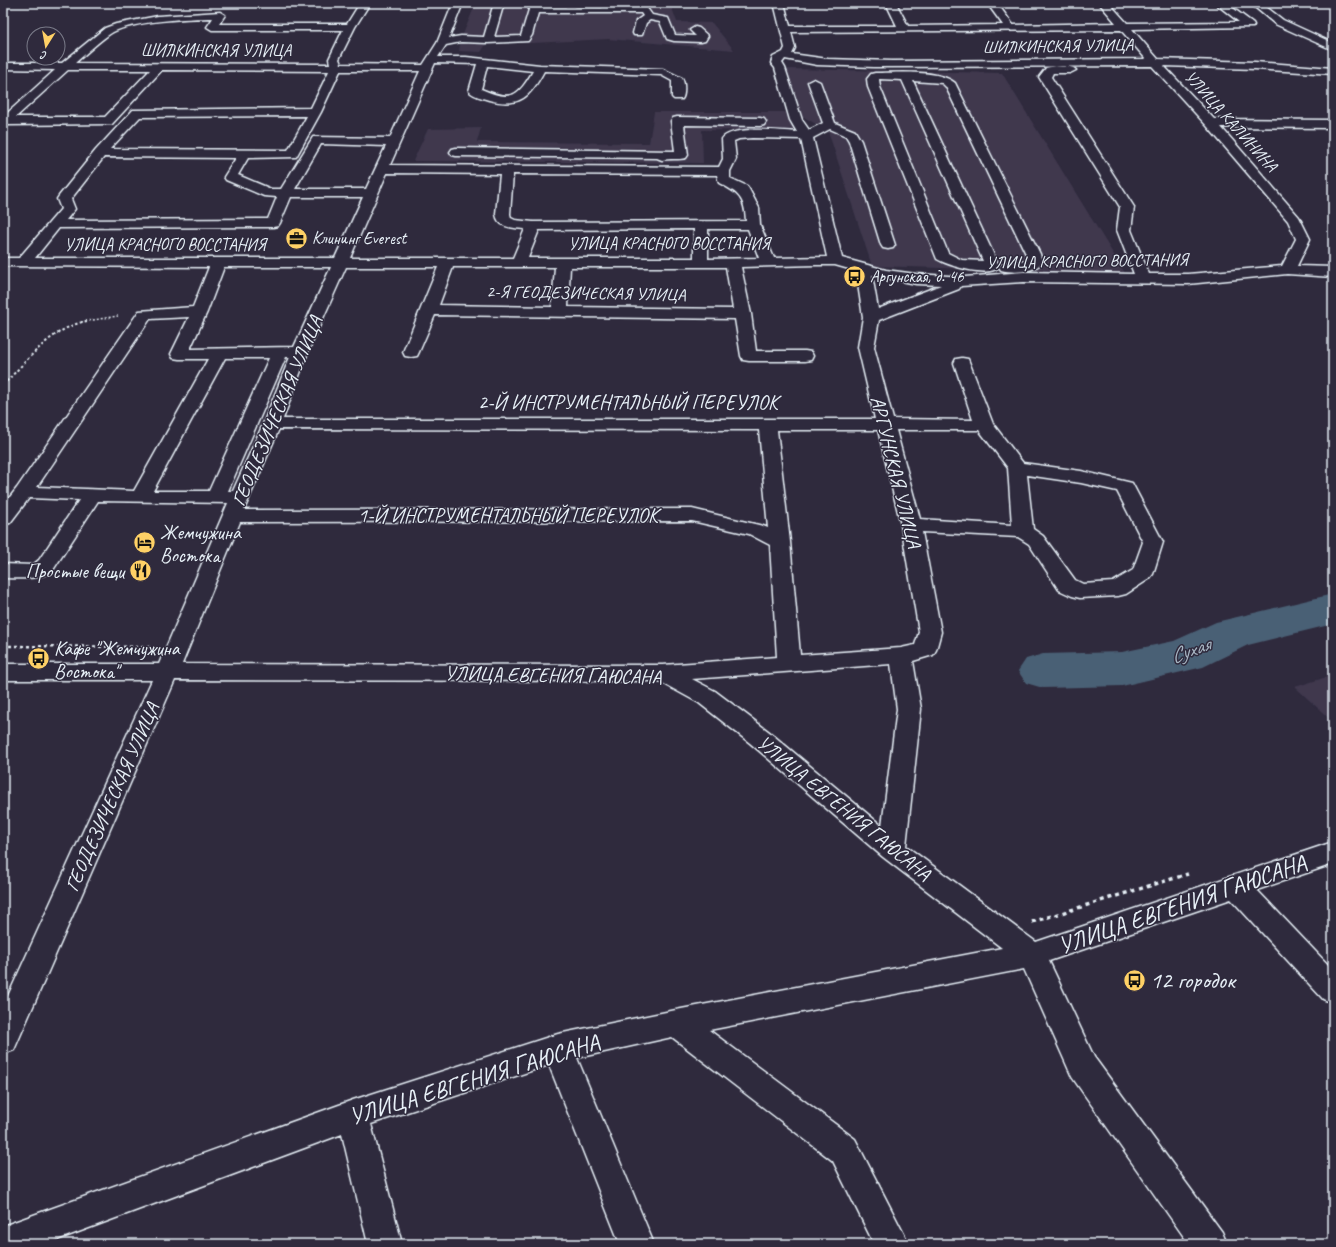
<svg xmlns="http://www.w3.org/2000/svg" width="1336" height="1247" font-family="Caveat,sans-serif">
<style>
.built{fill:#3f384e}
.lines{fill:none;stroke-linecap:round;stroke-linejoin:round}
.river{fill:#4a6075;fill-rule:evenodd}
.minor-casing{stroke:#e8f1f8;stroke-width:3}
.path-far3{stroke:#e8f1f8;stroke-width:1.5;stroke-dasharray:2 2;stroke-linecap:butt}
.path-far2{stroke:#e8f1f8;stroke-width:2;stroke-dasharray:2.5 2.5;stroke-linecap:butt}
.path-far1{stroke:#e8f1f8;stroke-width:2.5;stroke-dasharray:3 3;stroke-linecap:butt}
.path{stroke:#e8f1f8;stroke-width:3.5;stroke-dasharray:4 4;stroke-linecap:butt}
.minor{fill:#2f2a3d;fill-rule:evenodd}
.labels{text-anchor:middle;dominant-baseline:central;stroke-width:3;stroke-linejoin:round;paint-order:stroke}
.far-street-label{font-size:17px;fill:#e8f1f8;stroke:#2f2a3d}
.far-poi-label{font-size:17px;fill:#e8f1f8;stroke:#2f2a3d;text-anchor:start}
.street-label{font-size:20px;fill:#e8f1f8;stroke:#2f2a3d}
.poi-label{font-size:20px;fill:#e8f1f8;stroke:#2f2a3d;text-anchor:start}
.water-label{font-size:21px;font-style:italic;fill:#a9b7c4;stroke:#2f2a3d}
.near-street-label{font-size:24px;fill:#e8f1f8;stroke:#2f2a3d}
.near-poi-label{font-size:24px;fill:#e8f1f8;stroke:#2f2a3d;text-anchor:start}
</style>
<rect width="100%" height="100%" fill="#2f2a3d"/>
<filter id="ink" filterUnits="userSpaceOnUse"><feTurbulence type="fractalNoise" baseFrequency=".025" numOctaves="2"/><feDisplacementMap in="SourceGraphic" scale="8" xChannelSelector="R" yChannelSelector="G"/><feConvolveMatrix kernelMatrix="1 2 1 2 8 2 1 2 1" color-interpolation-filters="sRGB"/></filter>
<g filter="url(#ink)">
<g class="built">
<path d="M 476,3 L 670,3 L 677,22 L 712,23 L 734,50 L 608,39 L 532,43 L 487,43 L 481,52 L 459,51 L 461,39 Z"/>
<path d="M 785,69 L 1002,73 L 1125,273 L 872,266 L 828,131 L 802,116 Z"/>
<path d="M 654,112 L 785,112 L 796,131 L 702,130 L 703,163 L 413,161 L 428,129 L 481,128 L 477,142 L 649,143 Z"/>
<path d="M 1333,675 L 1333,722 L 1295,687 Z"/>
</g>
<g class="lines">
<path class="river" d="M 1333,594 L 1333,624 L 1248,645 L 1203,667 L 1122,686 L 1043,688 L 1026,683 L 1018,671 L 1026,659 L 1043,654 L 1122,652 L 1174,641 L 1216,622 Z"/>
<defs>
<g id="minor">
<path d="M 360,3 L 370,3 L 355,27 L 339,59 L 341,64 L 423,65 L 437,43 L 453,3 L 463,3 L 449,38 L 461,36 L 484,37 L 494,3 L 504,3 L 494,37 L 521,36 L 531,3 L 541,3 L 540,7 L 566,7 L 566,3 L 576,3 L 575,7 L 602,8 L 603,3 L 613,3 L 612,8 L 644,7 L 647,8 L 652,15 L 668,18 L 675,35 L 696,36 L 690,30 L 695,27 L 699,28 L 708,36 L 705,41 L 701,42 L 674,41 L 667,39 L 660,22 L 650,20 L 646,23 L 642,35 L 634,35 L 633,33 L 636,21 L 643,16 L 641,13 L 538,13 L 532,35 L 528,41 L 488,43 L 461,42 L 446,45 L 438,57 L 466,57 L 540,65 L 663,69 L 682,78 C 685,83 685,95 682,99 L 674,99 L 672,97 L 672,81 L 661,75 L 544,71 C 530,97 520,108 489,100 C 483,98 473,96 469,91 L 477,64 L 435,63 L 390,165 L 719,167 L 723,159 L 722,139 C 732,125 781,131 797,132 L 790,120 L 775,68 L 771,63 L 773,57 L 783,52 L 785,48 L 774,3 L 784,3 L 790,26 L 897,26 L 886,3 L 896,3 L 908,26 L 1003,25 L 987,3 L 997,3 L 1013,25 L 1116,23 L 1099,3 L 1109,3 L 1127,23 L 1239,22 L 1215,3 L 1226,3 L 1253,23 L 1254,25 L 1253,27 L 1132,29 L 1158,59 L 1255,62 L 1333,68 L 1333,74 L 1255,69 L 1164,66 L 1214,119 L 1333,120 L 1333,128 L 1221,127 L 1299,217 L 1310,239 L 1297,266 L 1333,267 L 1333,277 L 1287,274 L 1188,284 L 1024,282 L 961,286 L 959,289 L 879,320 L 874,347 L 893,419 L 973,420 L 954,363 L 956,359 L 962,358 L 968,359 L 993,424 L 1023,463 L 1081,471 L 1132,483 L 1163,542 L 1153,574 L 1149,579 L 1126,594 L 1118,596 L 1080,598 L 1072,596 L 1059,590 L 1029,544 L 1018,537 L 922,532 L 941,632 L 936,650 L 933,655 L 913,661 L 921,709 L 906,846 L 1036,942 L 1333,842 L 1333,864 L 1257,890 L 1333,970 L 1333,1003 L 1323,999 L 1231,899 L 1049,961 L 1094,1057 L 1222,1232 L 1227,1244 L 1189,1244 L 1072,1077 L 1024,969 L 709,1030 L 855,1139 L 909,1244 L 874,1244 L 833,1161 L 672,1037 L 577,1058 L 654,1244 L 620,1244 L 549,1065 L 371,1124 L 402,1244 L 368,1244 L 342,1134 L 46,1244 L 3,1244 L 3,1226 L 353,1100 L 558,1034 L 676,1010 L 1002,948 L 883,857 L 750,743 L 699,703 L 659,681 L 175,680 L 14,1050 L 3,1054 L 3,1007 L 152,680 L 3,680 L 3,664 L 159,664 L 228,503 L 98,501 L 53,570 C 38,581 22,578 3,578 L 3,564 L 33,565 L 39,560 L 79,500 L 29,498 L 10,523 L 3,525 L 3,506 L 17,488 L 139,311 L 193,307 L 209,267 L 3,266 L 3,258 L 19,258 L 61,209 L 57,199 L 59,196 L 96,150 L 133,110 L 311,108 L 329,71 L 162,70 L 112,124 L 8,125 L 3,127 L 3,117 L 55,70 L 3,69 L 3,63 L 62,63 L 105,28 L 116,24 L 158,16 L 220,12 L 225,15 L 219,24 L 347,24 ZM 213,18 L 207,27 L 212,30 L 343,30 L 329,59 L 330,64 L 75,63 C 86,54 101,39 113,32 C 135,21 188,18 213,18 ZM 1121,30 L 1146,59 L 892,61 L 828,59 L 792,54 L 795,48 L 791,32 ZM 785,59 L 817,65 L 874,67 L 1152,66 L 1207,126 L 1288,221 L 1296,239 L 1282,266 L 1188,274 L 1149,274 L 1131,230 L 1134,207 L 1051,77 L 1053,73 L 1070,73 L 1076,70 C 1070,64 1054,66 1046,68 L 1039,77 L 1120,207 L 1117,230 L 1134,274 L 1024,272 L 965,277 L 916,274 L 886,270 L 842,258 L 813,138 L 830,129 L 846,136 L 849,141 L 881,245 L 883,248 L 888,249 L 893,248 L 895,245 L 861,141 L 855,131 L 835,123 L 820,82 L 814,79 L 808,82 L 823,123 L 809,130 L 802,120 L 785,68 L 782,63 ZM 487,66 L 533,71 C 518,97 511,102 481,89 ZM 68,70 L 150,70 L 105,117 L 16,117 ZM 340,71 L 420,71 L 390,138 L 313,137 L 281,189 L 271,189 L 238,175 L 248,158 L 296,157 L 321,112 ZM 307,116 L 288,150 L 110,149 L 140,117 ZM 752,138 L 801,139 L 827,257 L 774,258 L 760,225 L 759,208 L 749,189 L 747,186 L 730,178 L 730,171 L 736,159 L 734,141 L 739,139 ZM 321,144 L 386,146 L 366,189 L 295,189 ZM 104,157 L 236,158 L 224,177 L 226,180 L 264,196 L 277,197 L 268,219 L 66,220 L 75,209 L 71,199 ZM 387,173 L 500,174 L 496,214 C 498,228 512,228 525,229 L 513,258 L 350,258 ZM 513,174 L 717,175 L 719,183 C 739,193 745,198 746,221 L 533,222 L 515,220 L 511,218 L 510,214 ZM 291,197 L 363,197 L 335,258 L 35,258 L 59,228 L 273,227 L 278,226 L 280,223 ZM 694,229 L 694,258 L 528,258 L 539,230 ZM 708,229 L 748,229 L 759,258 L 708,259 ZM 816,265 L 835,265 L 856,271 L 863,317 L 858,347 L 875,419 L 283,419 L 308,352 L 346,267 L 438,267 L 403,352 L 405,356 L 411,357 L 417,356 L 419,352 L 435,315 L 735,319 L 741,356 L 743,360 L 749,361 L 805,361 L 811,360 L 813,356 L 811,352 L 805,351 L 756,351 L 751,314 L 741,267 ZM 224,267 L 331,267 L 294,347 L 190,349 L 207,312 ZM 453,267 L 555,267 L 552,307 L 439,305 ZM 570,267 L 726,267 L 733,309 L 568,307 ZM 872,275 L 916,284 L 941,285 L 878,309 ZM 189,317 L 171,354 L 173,358 L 179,359 L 208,359 L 134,491 L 37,487 L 150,319 ZM 286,357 L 290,357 L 263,424 L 233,491 L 228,491 ZM 225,358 L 269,358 L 209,491 L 153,491 ZM 279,429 L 759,430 L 768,528 L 763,526 L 692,509 L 244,510 ZM 777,430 L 878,430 L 901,525 L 919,632 L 915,645 L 901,648 L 800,655 L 790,542 ZM 896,430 L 979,430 L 1008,468 L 1012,525 L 920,519 ZM 1027,475 L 1081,483 L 1117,491 L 1143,542 L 1133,570 L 1113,582 L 1083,584 L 1075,580 L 1043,536 L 1033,529 ZM 692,521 L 749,534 L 770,545 L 777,657 L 663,665 L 182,664 L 240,522 ZM 891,664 L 897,709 L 882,826 L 768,731 L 715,691 L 692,679 Z"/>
<path d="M 1250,3 L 1261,3 L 1283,20 L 1333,43 L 1333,50 L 1275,24 Z"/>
<path d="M 875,73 C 896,73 939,69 955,83 L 1040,254 L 1042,262 C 1035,273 1012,273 1001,270 L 999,267 C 988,278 949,266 937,259 L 868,87 L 867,79 L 871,74 ZM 879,79 L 902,80 L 983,261 L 962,260 L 948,253 L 880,87 ZM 913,81 L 942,83 L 946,87 L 1026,254 L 1027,260 L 1006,263 L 999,266 Z"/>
<path d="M 677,117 L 760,118 L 764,119 L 766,122 L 764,125 L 760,126 L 684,125 L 688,155 L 686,158 C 678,160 670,158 662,160 L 657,158 L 456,156 L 452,155 L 450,152 L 452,149 L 456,148 L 675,151 L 671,121 L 673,118 Z"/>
</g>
</defs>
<use href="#minor" class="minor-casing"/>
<path class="path-far3" d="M 81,322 L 118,316"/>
<path class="path-far2" d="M 3,385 C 27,361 51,328 87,321"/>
<path class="path-far1" d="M 3,646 L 152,647"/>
<path class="path" d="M 1032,922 L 1188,874"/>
<use href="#minor" class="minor"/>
</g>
</g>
<defs>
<symbol id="office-disc" viewBox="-11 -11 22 22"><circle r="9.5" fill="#ffd166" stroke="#2f2a3d"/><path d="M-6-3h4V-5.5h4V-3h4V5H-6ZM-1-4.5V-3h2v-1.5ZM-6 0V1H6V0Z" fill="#111"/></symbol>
<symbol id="bus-disc" viewBox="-11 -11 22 22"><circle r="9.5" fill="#ffd166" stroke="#2f2a3d"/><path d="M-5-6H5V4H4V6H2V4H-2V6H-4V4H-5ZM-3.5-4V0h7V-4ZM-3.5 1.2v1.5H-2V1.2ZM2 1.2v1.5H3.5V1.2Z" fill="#111"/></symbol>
<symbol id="hotel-disc" viewBox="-11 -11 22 22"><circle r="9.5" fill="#ffd166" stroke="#2f2a3d"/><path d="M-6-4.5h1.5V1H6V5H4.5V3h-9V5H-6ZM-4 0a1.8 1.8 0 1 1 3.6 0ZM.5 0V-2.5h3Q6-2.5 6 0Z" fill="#111"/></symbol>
<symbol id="restaurant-disc" viewBox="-11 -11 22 22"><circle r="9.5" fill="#ffd166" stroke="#2f2a3d"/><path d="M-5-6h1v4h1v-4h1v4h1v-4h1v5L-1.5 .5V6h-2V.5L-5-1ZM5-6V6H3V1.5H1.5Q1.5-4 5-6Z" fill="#111"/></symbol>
</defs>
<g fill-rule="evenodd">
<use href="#office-disc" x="284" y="226" width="25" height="25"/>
<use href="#bus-disc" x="842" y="264" width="25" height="25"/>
<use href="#hotel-disc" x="132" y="530" width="25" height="25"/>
<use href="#restaurant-disc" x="128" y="558" width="25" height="25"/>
<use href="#bus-disc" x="26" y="646" width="25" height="25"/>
<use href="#bus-disc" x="1122" y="968" width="25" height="25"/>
</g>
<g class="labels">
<g class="far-street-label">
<text transform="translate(1058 46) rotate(-1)">ШИЛКИНСКАЯ УЛИЦА</text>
<text x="216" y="50">ШИЛКИНСКАЯ УЛИЦА</text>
<text transform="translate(1231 121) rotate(48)">УЛИЦА КАЛИНИНА</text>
<text x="669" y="243">УЛИЦА КРАСНОГО ВОССТАНИЯ</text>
<text x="165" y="244">УЛИЦА КРАСНОГО ВОССТАНИЯ</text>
<text transform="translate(1087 261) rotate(-1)">УЛИЦА КРАСНОГО ВОССТАНИЯ</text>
<text transform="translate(586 293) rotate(1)">2-Я ГЕОДЕЗИЧЕСКАЯ УЛИЦА</text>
</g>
<g class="far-poi-label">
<text x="312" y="238">Клининг Everest</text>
<text x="870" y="276">Аргунская, д. 46</text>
</g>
<g class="street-label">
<text x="628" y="402">2-Й ИНСТРУМЕНТАЛЬНЫЙ ПЕРЕУЛОК</text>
<text transform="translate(277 411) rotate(-67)">ГЕОДЕЗИЧЕСКАЯ УЛИЦА</text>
<text transform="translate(896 472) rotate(76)">АРГУНСКАЯ УЛИЦА</text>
<text x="508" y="515">1-Й ИНСТРУМЕНТАЛЬНЫЙ ПЕРЕУЛОК</text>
<text transform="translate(553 675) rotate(1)">УЛИЦА ЕВГЕНИЯ ГАЮСАНА</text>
<text transform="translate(112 797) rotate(-66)">ГЕОДЕЗИЧЕСКАЯ УЛИЦА</text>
<text transform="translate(844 808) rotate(39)">УЛИЦА ЕВГЕНИЯ ГАЮСАНА</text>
</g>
<g class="poi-label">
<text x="160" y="532">Жемчужина<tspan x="160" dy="23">Востока</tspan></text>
<text x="124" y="571" text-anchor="end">Простые вещи</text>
<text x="54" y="648">Кафе "Жемчужина<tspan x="54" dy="23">Востока"</tspan></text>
</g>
<g class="water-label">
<text transform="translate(1190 650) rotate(-20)">Сухая</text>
</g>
<g class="near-street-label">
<text transform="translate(1182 904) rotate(-19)">УЛИЦА ЕВГЕНИЯ ГАЮСАНА</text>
<text transform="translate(474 1079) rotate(-17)">УЛИЦА ЕВГЕНИЯ ГАЮСАНА</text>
</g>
<g class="near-poi-label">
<text x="1150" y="980">12 городок</text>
</g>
</g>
<rect width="1336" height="1247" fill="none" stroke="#2f2a3d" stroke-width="16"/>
<rect x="8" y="8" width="1320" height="1231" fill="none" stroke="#e8f1f8" stroke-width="1.5" filter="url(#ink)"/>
<g transform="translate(46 46) rotate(191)"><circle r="19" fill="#2f2a3d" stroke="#797a88"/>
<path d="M0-3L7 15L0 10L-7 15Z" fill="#ffd166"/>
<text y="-6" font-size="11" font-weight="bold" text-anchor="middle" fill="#e8f1f8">С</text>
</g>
</svg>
